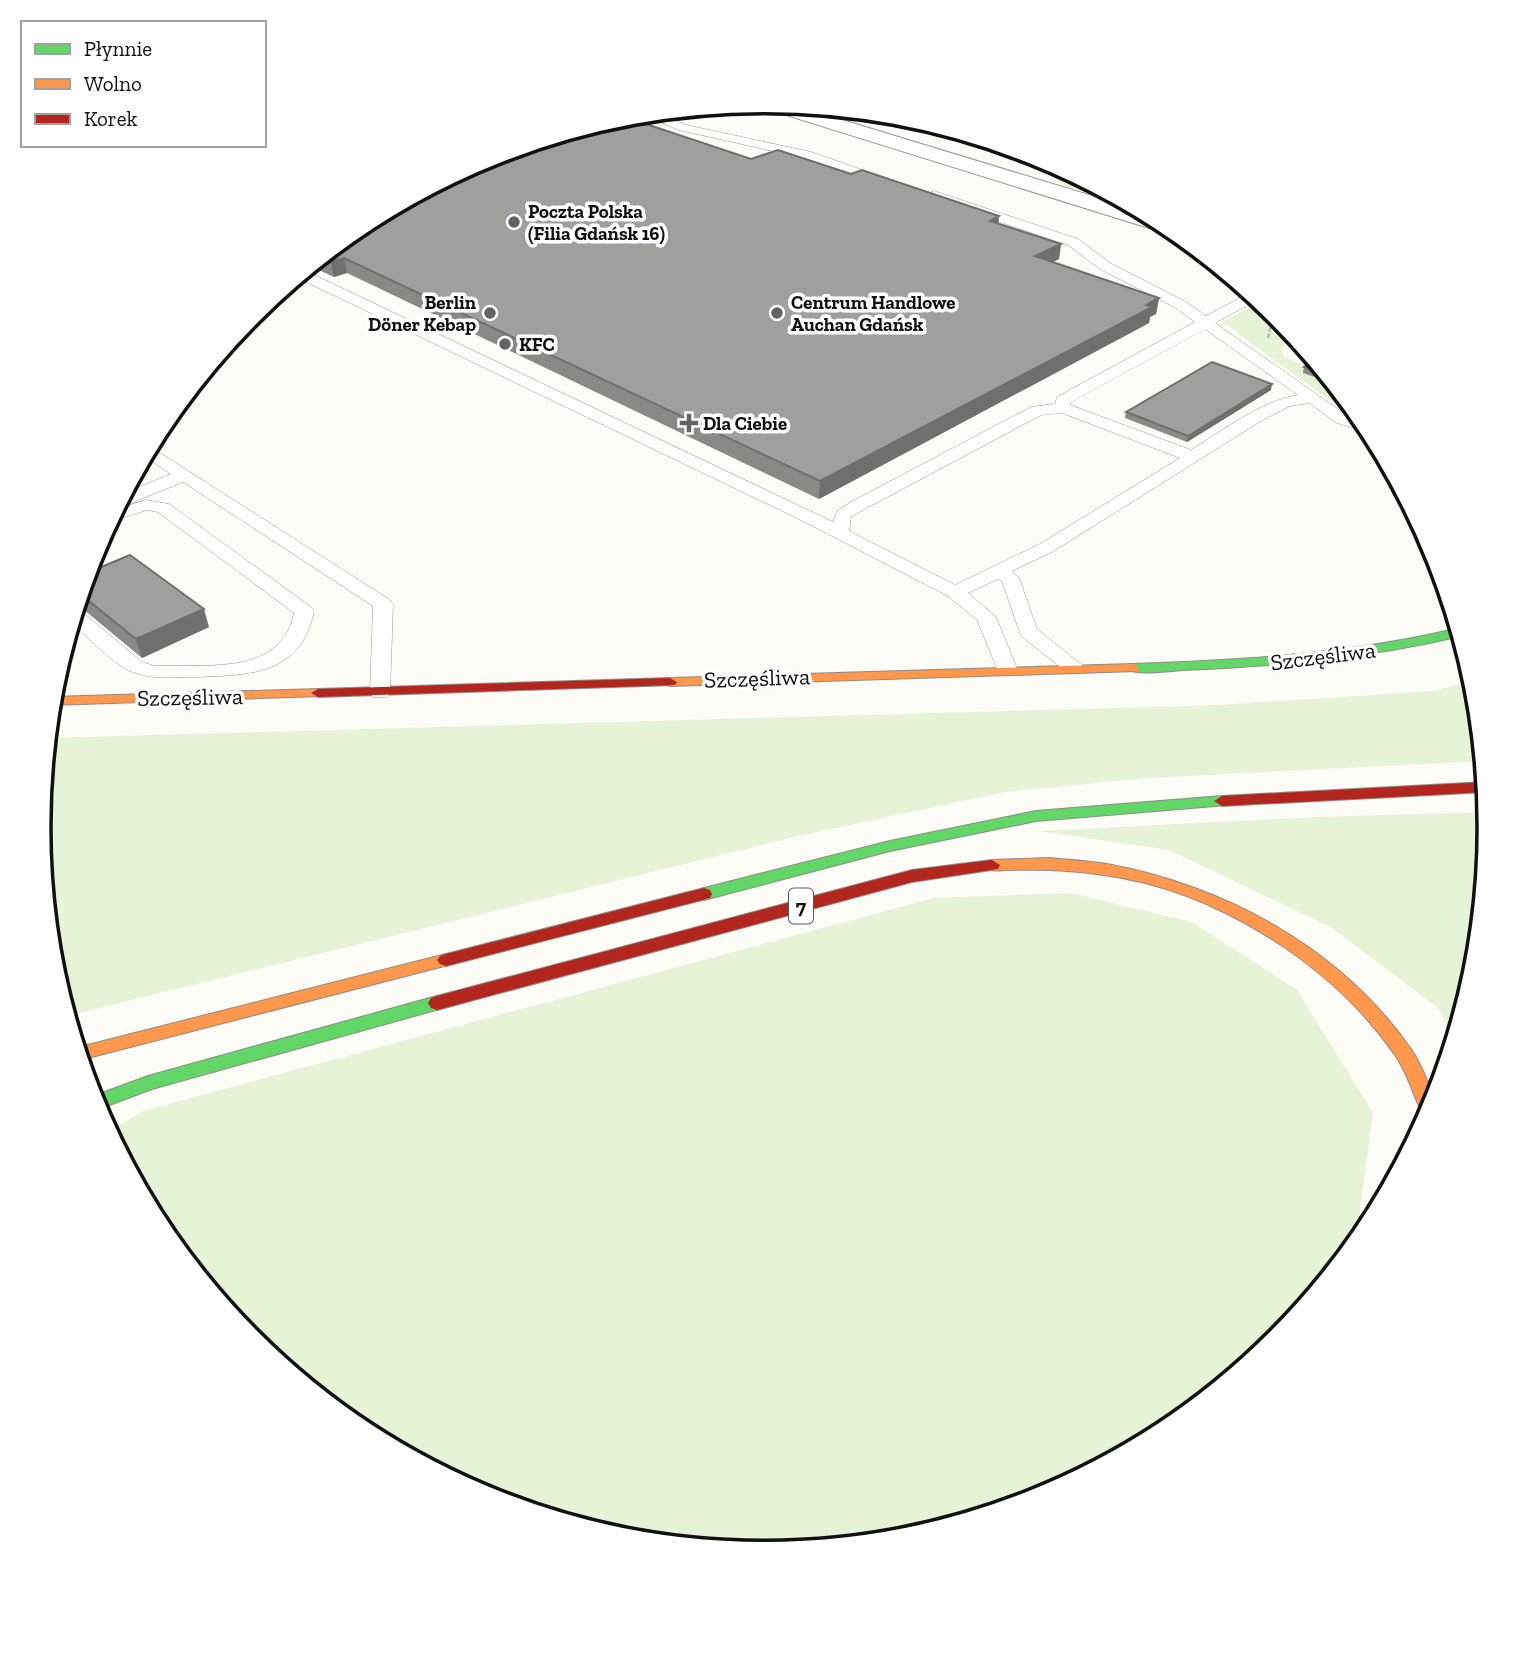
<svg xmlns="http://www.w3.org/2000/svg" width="1529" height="1655" font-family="'Zilla Slab',serif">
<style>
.green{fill:#e7f3d7}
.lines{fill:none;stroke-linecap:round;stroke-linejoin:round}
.lane-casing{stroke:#979795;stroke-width:1}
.street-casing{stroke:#979795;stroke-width:2}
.fast-casing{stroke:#8e8d8b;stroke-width:2}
.slow-casing{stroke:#8e8d8b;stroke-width:2}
.jam-casing{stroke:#8e8d8b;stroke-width:2}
.path{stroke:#b9b9b8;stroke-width:2.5;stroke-dasharray:4.5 2;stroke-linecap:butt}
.lane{fill:#fffffe;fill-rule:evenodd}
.street{fill:#fffffe;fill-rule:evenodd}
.fast{fill:#63d668;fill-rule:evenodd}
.slow{fill:#ff974d;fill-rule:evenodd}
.jam{fill:#b3261e;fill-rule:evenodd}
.wall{fill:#8a8986}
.shaded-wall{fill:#716f6d}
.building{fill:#a19f9c;stroke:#716f6d;stroke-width:2}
.poi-dot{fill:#646362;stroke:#fff;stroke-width:2.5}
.labels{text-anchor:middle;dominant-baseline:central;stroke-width:7;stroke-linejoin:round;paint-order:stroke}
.far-poi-label{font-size:19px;font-weight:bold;fill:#111;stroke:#fff;text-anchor:start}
.shield{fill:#fff;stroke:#585858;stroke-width:2}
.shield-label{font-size:21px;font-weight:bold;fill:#111}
.street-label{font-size:23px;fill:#111;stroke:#fff}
.rim{fill:none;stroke:#111;stroke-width:3.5}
</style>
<rect width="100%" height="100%" fill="#fdfcf7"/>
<g class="green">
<path d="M 1069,171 L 1143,211 L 1063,185 L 1060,180 L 1069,174 L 1065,172 Z"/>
<path d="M 1252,306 C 1275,306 1284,321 1297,338 L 1281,347 L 1284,357 L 1325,374 L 1363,418 L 1332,402 L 1222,322 Z"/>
<path d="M 1475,680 L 1484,761 L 1146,778 L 1005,792 L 799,836 L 67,1016 L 52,969 L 39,827 L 47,738 L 1219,705 L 1432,691 Z"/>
<path d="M 1489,812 L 1490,828 L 1476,970 L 1455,1039 L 1438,1008 L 1332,928 L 1169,850 L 1039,831 L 1317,817 Z"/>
<path d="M 1071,893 L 1192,922 L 1297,990 L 1373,1112 L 1355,1247 L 1278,1341 L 1168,1431 L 1042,1498 L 906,1540 L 764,1553 L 622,1539 L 486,1498 L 361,1431 L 251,1341 L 161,1231 L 108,1132 L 143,1111 L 934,898 Z"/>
</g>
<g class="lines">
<defs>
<g id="lane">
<path d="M 656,112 L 686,125 L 811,152 L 894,181 L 888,185 L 884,184 L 804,158 L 679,130 L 650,118 L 599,134 L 570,131 C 580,128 589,129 599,127 C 619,124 636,114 656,112 Z"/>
<path d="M 934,191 L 1078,239 L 1110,263 L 1186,302 L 1206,316 L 1251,292 L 1259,299 L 1215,323 L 1349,417 L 1367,423 L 1374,434 L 1337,423 L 1309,403 L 1290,406 L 1261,421 L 1052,552 L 1012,571 L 1019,578 L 1037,629 L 1082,665 L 1085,669 L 1082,673 L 1068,673 L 1021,636 L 1002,581 L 998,579 L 968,593 L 996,617 L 1018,671 L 1015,675 L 1001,675 L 998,671 L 977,620 L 948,596 L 803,521 L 296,277 L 306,271 L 833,522 L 837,511 L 851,502 L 1031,407 L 1055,404 L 1057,397 L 1195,322 L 1176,308 L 1100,269 L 1068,245 L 930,198 L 928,195 ZM 1205,329 L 1298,395 C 1259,402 1224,430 1191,450 L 1070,405 L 1071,402 ZM 1062,413 L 1180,458 L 1040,544 L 955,585 L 849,531 L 851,517 L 863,510 L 1041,415 Z"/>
<path d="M 149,446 L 390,600 L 393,604 L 390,693 L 387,697 L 373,697 L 370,693 L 373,606 L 183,482 L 126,505 L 117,506 L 124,493 L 171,474 L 144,456 Z"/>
<path d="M 146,500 L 169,504 L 311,607 L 314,611 C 301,676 248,675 194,677 C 172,677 151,680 130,671 C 112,663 88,637 72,623 L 76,610 L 81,611 L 142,662 L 155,666 C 205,664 281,677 294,613 L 158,512 L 147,510 L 109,522 L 115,510 Z"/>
</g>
<path id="street" d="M 755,102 L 790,104 L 1148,213 L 1179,233 L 1165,233 L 757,106 Z"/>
<g id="fast">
<path d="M 1459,628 L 1461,636 C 1369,658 1277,666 1183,670 C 1169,671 1134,676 1125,668 L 1132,664 C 1242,660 1351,654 1459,628 Z"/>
<path d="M 1222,796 L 1230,801 L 1227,805 L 1036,821 L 890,851 L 704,900 L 696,894 L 704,888 L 890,841 L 1036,811 Z"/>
<path d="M 437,996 L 443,998 L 446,1003 L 443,1008 L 152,1089 L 96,1110 L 91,1097 L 148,1076 Z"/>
</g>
<g id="slow">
<path d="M 1132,664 L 1137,665 L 1139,668 L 1137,671 L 670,686 L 663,682 L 670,678 Z"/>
<path d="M 318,689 L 325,693 L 323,696 L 51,705 L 51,697 Z"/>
<path d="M 1049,858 C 1068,860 1088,861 1107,864 C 1225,886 1338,947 1408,1045 C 1421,1062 1428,1083 1436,1103 L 1428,1119 L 1422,1113 C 1413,1094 1407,1072 1395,1055 C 1331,963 1215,890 1104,875 C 1072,870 1041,869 1008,870 C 999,870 990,873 984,865 L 992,860 Z"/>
<path d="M 446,954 L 452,956 L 455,960 L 452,964 L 80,1060 L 76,1048 Z"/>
</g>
<g id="jam">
<path d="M 670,678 L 677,682 L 675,685 L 318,697 L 311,693 L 318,689 Z"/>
<path d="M 1486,782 L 1487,792 L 1222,806 L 1214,801 L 1222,796 Z"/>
<path d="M 992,860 L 1000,865 L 998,869 L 912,882 L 437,1010 L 431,1008 L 428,1003 L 431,998 L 437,996 L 912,870 Z"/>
<path d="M 704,888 L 710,890 L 712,894 L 710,898 L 446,966 L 440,964 L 437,960 L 440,956 L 446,954 Z"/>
</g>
</defs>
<use href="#lane" class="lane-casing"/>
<use href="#street" class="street-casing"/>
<use href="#fast" class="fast-casing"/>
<use href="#slow" class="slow-casing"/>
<use href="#jam" class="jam-casing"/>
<path class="path" d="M 1268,338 L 1274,311"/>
<use href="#lane" class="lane"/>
<use href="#street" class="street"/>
<use href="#fast" class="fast"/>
<use href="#slow" class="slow"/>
<use href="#jam" class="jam"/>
</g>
<g class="wall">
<path d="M 888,114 L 907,116 L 1029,153 L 1024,153 Z"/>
<path d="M 751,159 L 998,223 L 1061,244 L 1059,259 L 1053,262 L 1159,298 L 1156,314 L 1150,317 L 1149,323 L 819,499 L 347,273 L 334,277 L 310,266 L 361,224 Z"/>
<path d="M 1315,360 L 1335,384 L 1303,373 L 1304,367 Z"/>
<path d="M 1271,390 L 1187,442 L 1125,418 L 1126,412 Z"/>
<path d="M 87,573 L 209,627 L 142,658 L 83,609 L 77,606 Z"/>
</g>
<g class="shaded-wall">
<path d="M 999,216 L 998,231 L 990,221 Z"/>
<path d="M 1061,244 L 1059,259 L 1034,271 L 1035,256 Z"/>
<path d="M 344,258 L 347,273 L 334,277 L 331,262 Z"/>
<path d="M 1159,298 L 1156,314 L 1150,317 L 1149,323 L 819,499 L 820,481 Z"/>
<path d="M 1272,384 L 1271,390 L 1187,442 L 1188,436 Z"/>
<path d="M 204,609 L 209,627 L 142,658 L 136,639 Z"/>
</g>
<g class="building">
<path d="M 640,122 L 751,159 L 778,150 L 851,174 L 862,170 L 999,216 L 990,221 L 1061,244 L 1035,256 L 1159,298 L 1146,305 L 1152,307 L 820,481 L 344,258 L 331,262 L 321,257 L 361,224 L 487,157 L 553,137 L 613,131 Z"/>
<path d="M 1315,360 L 1328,375 L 1304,367 Z"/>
<path d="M 1212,362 L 1272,384 L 1188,436 L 1126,412 Z"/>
<path d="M 130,555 L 204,609 L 136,639 L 80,594 L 87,573 Z"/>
</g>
<g class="poi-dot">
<circle cx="514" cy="222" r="7"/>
<circle cx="490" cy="313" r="7"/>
<circle cx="777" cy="313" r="7"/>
<circle cx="505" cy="344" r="7"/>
<path d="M685.5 412.5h7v7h7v7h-7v7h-7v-7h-7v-7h7z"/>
</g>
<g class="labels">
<g class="far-poi-label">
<text x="528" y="211">Poczta Polska<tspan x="528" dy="22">(Filia Gdańsk 16)</tspan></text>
<text x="476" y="302" text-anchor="end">Berlin<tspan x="476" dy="22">Döner Kebap</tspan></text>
<text x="791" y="302">Centrum Handlowe<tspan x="791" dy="22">Auchan Gdańsk</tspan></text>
<text x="519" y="344">KFC</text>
<text x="703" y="423">Dla Ciebie</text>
</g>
<rect class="shield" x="789" y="888.5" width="24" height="35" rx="5"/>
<g class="shield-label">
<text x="801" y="906">7</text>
</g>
<g class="street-label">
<text transform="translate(1323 656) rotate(-7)">Szczęśliwa</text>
<text transform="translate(757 678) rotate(-2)">Szczęśliwa</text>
<text transform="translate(190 697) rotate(-1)">Szczęśliwa</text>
</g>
</g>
<path d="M0 0H1529V1655H0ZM51 827a713 713 0 1 1 1426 0a713 713 0 1 1-1426 0Z" fill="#fff" fill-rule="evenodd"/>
<path class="rim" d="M51 827a713 713 0 1 1 1426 0a713 713 0 1 1-1426 0Z"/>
<rect x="21" y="21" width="245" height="126" fill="#ffffff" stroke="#a0a0a0" stroke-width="2"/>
<rect x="35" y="44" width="35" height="10" fill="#63d668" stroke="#a0a0a0" stroke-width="2"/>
<text x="84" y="56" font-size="21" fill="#111111">Płynnie</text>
<rect x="35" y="79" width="35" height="10" fill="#ff974d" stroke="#a0a0a0" stroke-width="2"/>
<text x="84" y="91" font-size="21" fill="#111111">Wolno</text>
<rect x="35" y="114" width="35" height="10" fill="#b3261e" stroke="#a0a0a0" stroke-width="2"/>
<text x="84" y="126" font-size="21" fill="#111111">Korek</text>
</svg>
